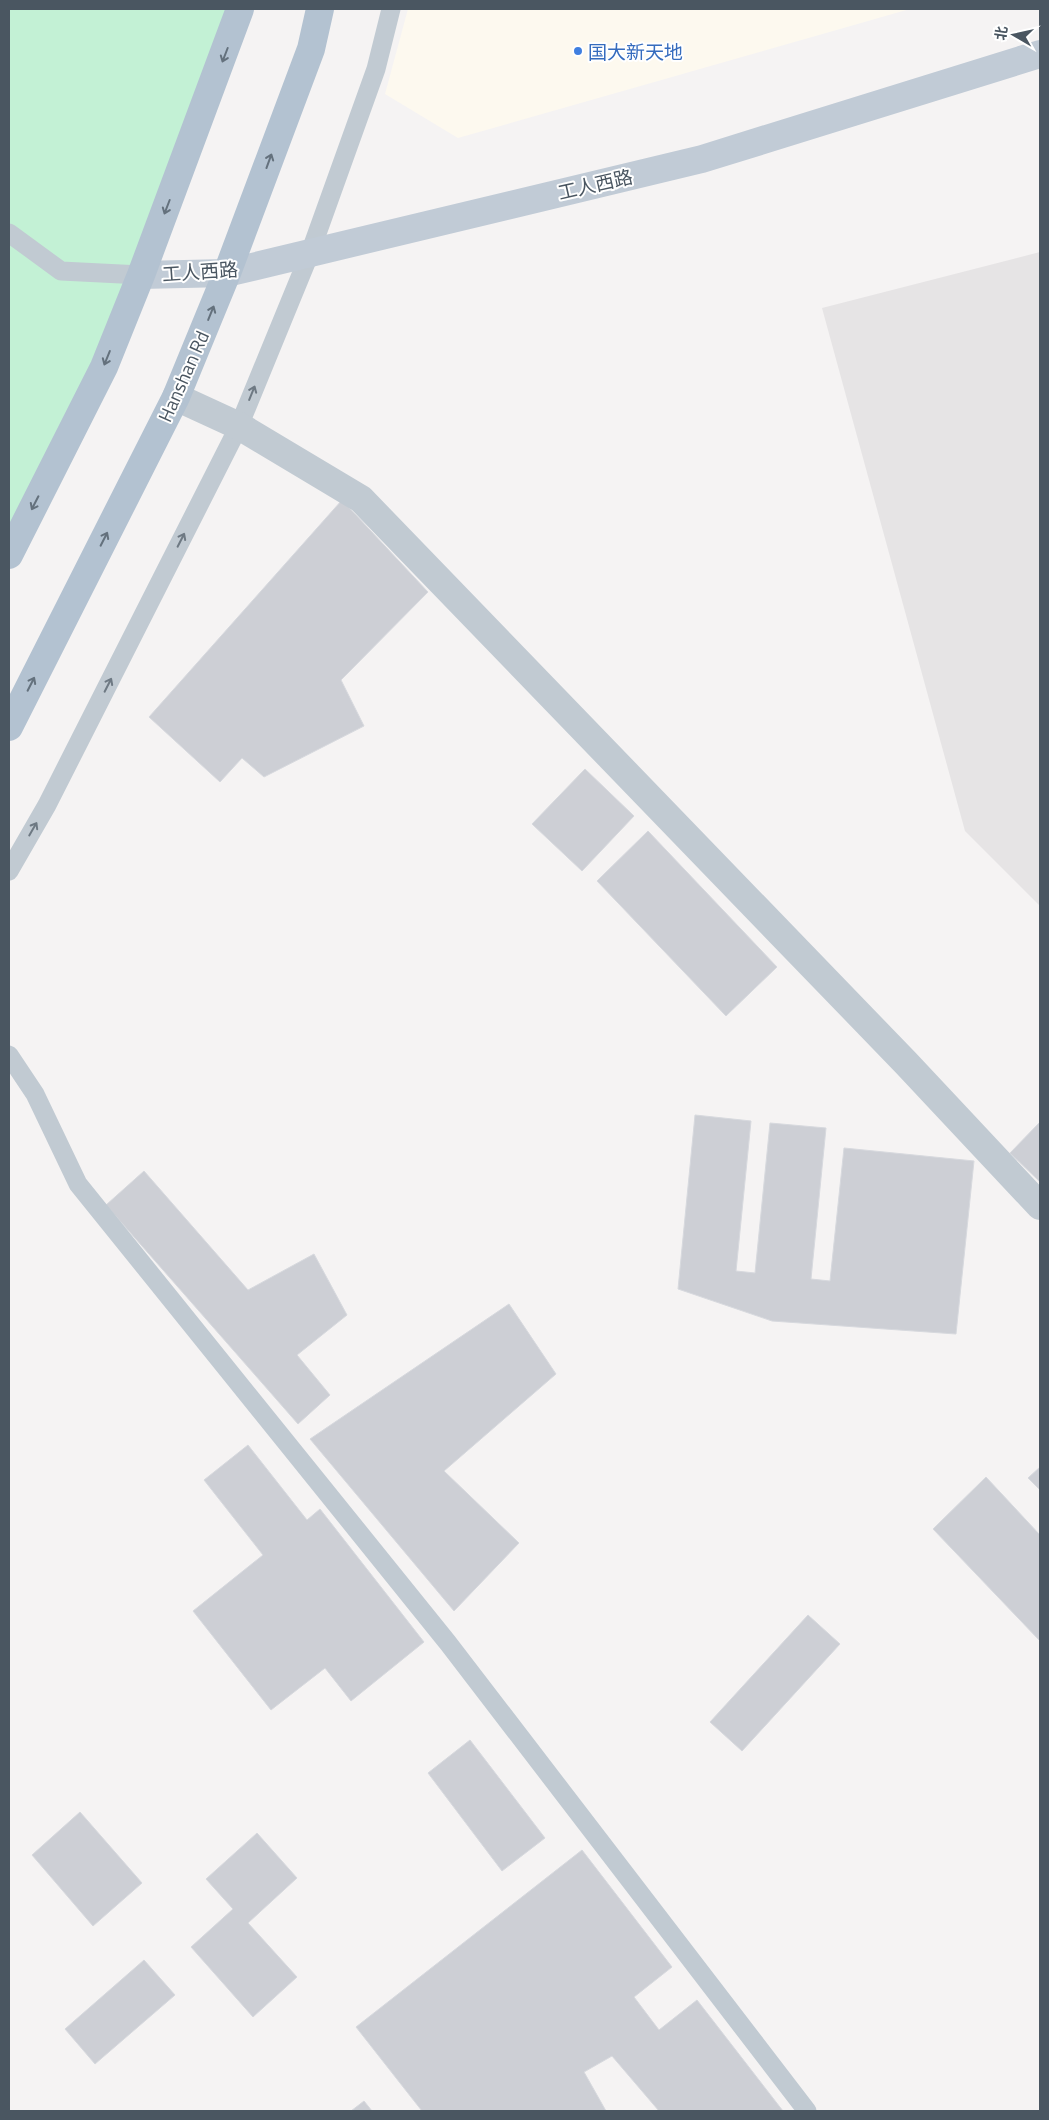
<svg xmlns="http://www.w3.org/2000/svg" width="1049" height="2120" font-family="'Titillium Web','Noto Sans SC',sans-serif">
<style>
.commercial{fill:#fdf9ef}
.education{fill:#e6e4e5}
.green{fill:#c3f1d5}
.building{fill:#cdcfd5;stroke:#d7d9de}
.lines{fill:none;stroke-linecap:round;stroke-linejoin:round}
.lane{stroke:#c1cad2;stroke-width:19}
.street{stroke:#c1cad2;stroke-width:28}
.secondary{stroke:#c1cbd6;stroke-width:28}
.primary{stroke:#b3c2d1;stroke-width:28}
.oneway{stroke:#64717d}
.oneway2{stroke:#6e7983}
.shop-dot{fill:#3f7fe0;stroke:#fff;stroke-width:2}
.labels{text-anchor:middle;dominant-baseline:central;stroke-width:4;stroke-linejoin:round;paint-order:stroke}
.shop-label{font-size:19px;fill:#366cbe;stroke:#fff;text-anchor:start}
.street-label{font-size:19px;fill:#4a5661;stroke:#fff}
</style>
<rect width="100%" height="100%" fill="#f5f3f3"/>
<path class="commercial" d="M 408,9 L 910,9 L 458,138 L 385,94 Z"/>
<path class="education" d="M 1040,252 L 1040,906 L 965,831 L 822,308 Z"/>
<path class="green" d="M 9,9 L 240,9 L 238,20 L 9,555 Z"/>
<g class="building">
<path d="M 342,500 L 428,592 L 341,680 L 364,726 L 264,777 L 242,758 L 220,782 L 149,717 Z"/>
<path d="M 585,769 L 634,816 L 582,871 L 532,824 Z"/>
<path d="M 648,831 L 777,967 L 726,1016 L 597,881 Z"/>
<path d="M 695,1115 L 751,1121 L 736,1271 L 755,1273 L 770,1123 L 826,1128 L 811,1279 L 830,1281 L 844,1148 L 974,1161 L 956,1334 L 772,1321 L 678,1289 Z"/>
<path d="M 1040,1122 L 1040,1182 L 1010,1153 Z"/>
<path d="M 144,1171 L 248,1290 L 314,1254 L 347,1315 L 297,1355 L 330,1395 L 298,1424 L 106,1205 Z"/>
<path d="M 509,1304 L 556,1374 L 444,1471 L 519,1543 L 454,1611 L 310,1439 Z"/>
<path d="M 248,1445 L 307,1520 L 320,1509 L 424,1642 L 351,1701 L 325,1668 L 271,1710 L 193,1611 L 263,1555 L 204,1480 Z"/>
<path d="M 1040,1467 L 1040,1490 L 1028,1478 Z"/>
<path d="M 986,1477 L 1040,1535 L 1040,1641 L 933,1529 Z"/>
<path d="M 808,1615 L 840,1644 L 742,1751 L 710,1722 Z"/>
<path d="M 470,1740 L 545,1838 L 502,1871 L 428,1773 Z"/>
<path d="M 80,1812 L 142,1883 L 93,1926 L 32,1855 Z"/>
<path d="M 257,1833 L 297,1878 L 248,1923 L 297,1977 L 253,2017 L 191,1947 L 233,1909 L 206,1879 Z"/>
<path d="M 582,1850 L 672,1967 L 634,1997 L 659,2030 L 697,2000 L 783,2111 L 659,2111 L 612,2056 L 584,2072 L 606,2111 L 422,2111 L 356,2027 Z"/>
<path d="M 144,1960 L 175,1995 L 95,2064 L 65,2029 Z"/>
<path d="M 364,2101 L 372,2111 L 351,2111 Z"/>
</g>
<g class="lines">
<g class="lane">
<path d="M 9,233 L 61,271 L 141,275"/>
<path d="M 9,871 L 47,805 L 239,426 L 310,253 L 376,69 L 391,9"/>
<path d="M 9,1055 L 35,1094 L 78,1184 L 448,1643 L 807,2111"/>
</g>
<path class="street" d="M 176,397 L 239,426 L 361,499 L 906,1063 L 1040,1206"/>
<path class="secondary" d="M 141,275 L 227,273 L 702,159 L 1040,54"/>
<g class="primary">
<path d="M 9,555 L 104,367 L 141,275 L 240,9"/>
<path d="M 9,727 L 176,397 L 227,273 L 311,49 L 320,9"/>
</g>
</g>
<defs><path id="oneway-shaft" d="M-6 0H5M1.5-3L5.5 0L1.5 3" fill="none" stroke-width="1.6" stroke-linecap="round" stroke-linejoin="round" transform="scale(1.25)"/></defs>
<g class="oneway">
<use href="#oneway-shaft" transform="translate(225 55) rotate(111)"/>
<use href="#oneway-shaft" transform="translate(269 161) rotate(-70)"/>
<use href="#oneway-shaft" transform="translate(167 207) rotate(111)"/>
<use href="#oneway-shaft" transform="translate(211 313) rotate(-68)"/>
<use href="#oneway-shaft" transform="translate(107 358) rotate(112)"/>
<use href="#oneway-shaft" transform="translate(35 503) rotate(117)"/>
<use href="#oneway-shaft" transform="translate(104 539) rotate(-63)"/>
<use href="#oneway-shaft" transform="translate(31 684) rotate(-63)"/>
</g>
<g class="oneway2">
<use href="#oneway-shaft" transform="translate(252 393) rotate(-68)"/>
<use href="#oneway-shaft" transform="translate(181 540) rotate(-63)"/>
<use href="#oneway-shaft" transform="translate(108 685) rotate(-63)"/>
<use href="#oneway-shaft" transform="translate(33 829) rotate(-60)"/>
</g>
<circle class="shop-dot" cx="578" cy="51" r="5"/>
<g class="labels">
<g class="shop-label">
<text x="588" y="51">国大新天地</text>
</g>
<g class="street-label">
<text transform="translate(595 184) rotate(-13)">工人西路</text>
<text transform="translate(200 271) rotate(-4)">工人西路</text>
<text transform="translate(183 376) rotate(-66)">Hanshan Rd</text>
</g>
</g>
<rect width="1049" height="2120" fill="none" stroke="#4a5661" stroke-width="20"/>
<g transform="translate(1014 35) rotate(279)" stroke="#ffffff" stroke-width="4" paint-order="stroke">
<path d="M0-4L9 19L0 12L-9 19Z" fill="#4a5661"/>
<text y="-8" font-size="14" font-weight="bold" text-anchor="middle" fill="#4a5661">北</text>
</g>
</svg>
